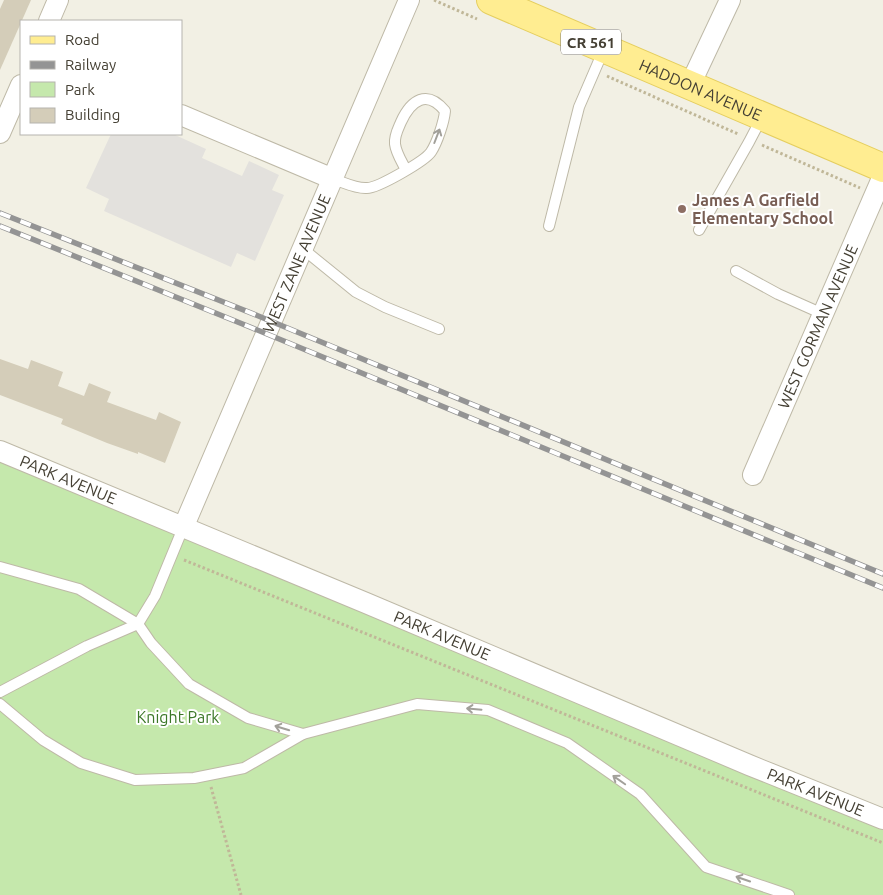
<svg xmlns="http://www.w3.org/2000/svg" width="883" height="895" font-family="Ubuntu,sans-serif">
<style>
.green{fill:#c5e8ac}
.parking{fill:#e3e1dd}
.building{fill:#d4cdb9}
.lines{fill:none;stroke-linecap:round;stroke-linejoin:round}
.lane-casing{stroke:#beb9a7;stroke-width:12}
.street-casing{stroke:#beb9a7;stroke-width:22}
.primary-casing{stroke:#e5ce5f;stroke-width:30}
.path{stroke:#c0b798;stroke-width:3;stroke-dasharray:2.5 2.5;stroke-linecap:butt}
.lane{stroke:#fff;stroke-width:10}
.street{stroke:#fff;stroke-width:20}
.primary{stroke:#ffed91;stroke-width:28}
.rail-casing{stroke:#949494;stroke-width:5.5}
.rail{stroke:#fff;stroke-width:4;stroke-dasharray:11;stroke-linecap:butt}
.oneway{stroke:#a2a09a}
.education-dot{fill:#8d6e63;stroke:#fff;stroke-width:2}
.labels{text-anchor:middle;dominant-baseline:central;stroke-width:4;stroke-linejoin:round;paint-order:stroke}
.shield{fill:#fff;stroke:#7d7971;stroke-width:1}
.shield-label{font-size:15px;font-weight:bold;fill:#454034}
.street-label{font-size:16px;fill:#454034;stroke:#fff}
.education-label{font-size:16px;font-weight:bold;fill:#785e54;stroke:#fff;text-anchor:start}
.park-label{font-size:16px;fill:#3b7727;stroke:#fff}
</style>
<rect width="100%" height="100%" fill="#f2f0e4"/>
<path class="green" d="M 0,453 L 883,815 L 883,895 L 0,895 Z"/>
<path class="parking" d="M 111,134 L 173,134 L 206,149 L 202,158 L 242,176 L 249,161 L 279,175 L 272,190 L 284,195 L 255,261 L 237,253 L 231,267 L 104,211 L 109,199 L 86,188 Z"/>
<g class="building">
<path d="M 4,0 L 31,0 L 0,70 L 0,9 Z"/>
<path d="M 0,359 L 28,369 L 31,360 L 63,372 L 58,386 L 84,396 L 89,383 L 111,392 L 107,402 L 156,420 L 159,412 L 181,422 L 165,463 L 138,452 L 138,454 L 107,443 L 61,424 L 63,419 L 0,395 Z"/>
</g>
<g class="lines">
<defs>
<g id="lane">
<path d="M 333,179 C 343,182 356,189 367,188 C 378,188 425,161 431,152 C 437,143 444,122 445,111 C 427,89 411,100 401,122 C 398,129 394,136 395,144 C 396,153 402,162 406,170"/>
<path d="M 549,226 L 579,107 L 604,49"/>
<path d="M 699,230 L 749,142 L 762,117"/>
<path d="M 303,249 L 356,292 L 385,307 L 439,329"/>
<path d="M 736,271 L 778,294 L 823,314"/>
<path d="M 0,567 L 79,589 L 138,624 L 151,643 L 189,684 L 248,718 L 303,734 L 417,704 L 488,710 L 567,743 L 640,794 L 706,867 L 789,895"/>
<path d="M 0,692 L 87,646 L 138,624 L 155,596 L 183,528"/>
<path d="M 0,704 L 43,740 L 81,763 L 135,780 L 194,778 L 244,768 L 303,734"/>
</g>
<g id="street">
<path d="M 49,21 L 58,0"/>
<path d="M 690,85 L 730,0"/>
<path d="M 181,115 L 333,179"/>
<path d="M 0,133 L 21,85"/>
<path id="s1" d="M 0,451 L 366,603 L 749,765 L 883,819"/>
<path id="s2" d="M 753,475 L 883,176"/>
<path id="s3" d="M 183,528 L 409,0"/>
</g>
<g id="primary">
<path id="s4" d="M 491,0 L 883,168"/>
</g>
</defs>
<use href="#lane" class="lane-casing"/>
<use href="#street" class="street-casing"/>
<use href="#primary" class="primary-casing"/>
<g class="path">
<path d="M 434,0 L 477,19"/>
<path d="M 607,76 L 738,134"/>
<path d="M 762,145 L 860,188"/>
<path d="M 184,560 L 883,843"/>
<path d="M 211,787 L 241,895"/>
</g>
<use href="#lane" class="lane"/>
<use href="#street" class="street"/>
<use href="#primary" class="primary"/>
<defs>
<g id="rail">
<path d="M 0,213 L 256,315 L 883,574"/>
<path d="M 0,226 L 250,327 L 883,588"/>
</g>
</defs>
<use href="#rail" class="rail-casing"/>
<use href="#rail" class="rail"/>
</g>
<defs><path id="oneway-shaft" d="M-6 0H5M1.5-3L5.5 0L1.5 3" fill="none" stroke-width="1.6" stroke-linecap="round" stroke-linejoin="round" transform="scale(1.25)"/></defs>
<g class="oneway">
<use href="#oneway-shaft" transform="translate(437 136) rotate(-69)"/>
<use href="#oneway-shaft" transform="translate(474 709) rotate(-175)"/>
<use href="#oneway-shaft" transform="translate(282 728) rotate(-163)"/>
<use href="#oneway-shaft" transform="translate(619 780) rotate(-145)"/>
<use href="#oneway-shaft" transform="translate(743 879) rotate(-161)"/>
</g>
<circle class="education-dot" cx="682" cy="209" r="5"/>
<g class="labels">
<rect class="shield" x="561" y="29.5" width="60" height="25" rx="4"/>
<g class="shield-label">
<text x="591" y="42">CR 561</text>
</g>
<g class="street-label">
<text stroke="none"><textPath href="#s4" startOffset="228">HADDON AVENUE</textPath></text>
<text stroke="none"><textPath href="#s3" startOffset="288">WEST ZANE AVENUE</textPath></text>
<text stroke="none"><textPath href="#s2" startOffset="162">WEST GORMAN AVENUE</textPath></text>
<text stroke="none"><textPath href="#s1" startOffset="74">PARK AVENUE</textPath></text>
<text stroke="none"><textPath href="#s1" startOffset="479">PARK AVENUE</textPath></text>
<text stroke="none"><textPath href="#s1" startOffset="884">PARK AVENUE</textPath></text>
</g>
<g class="education-label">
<text x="692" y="200">James A Garfield<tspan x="692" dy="18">Elementary School</tspan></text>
</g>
<g class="park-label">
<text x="178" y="717">Knight Park</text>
</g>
</g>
<rect x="20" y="20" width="162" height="115" fill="#ffffff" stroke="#b5b3ae"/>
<rect x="30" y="36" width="25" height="8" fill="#ffed91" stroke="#b5b3ae"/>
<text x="65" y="45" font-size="15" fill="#454034">Road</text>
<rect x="30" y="61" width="25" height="8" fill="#949494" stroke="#b5b3ae"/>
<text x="65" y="70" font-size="15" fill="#454034">Railway</text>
<rect x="30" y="82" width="25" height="15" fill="#c5e8ac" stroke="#b5b3ae"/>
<text x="65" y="95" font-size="15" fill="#454034">Park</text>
<rect x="30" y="108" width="25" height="15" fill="#d4cdb9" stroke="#b5b3ae"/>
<text x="65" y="120" font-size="15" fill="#454034">Building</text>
</svg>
